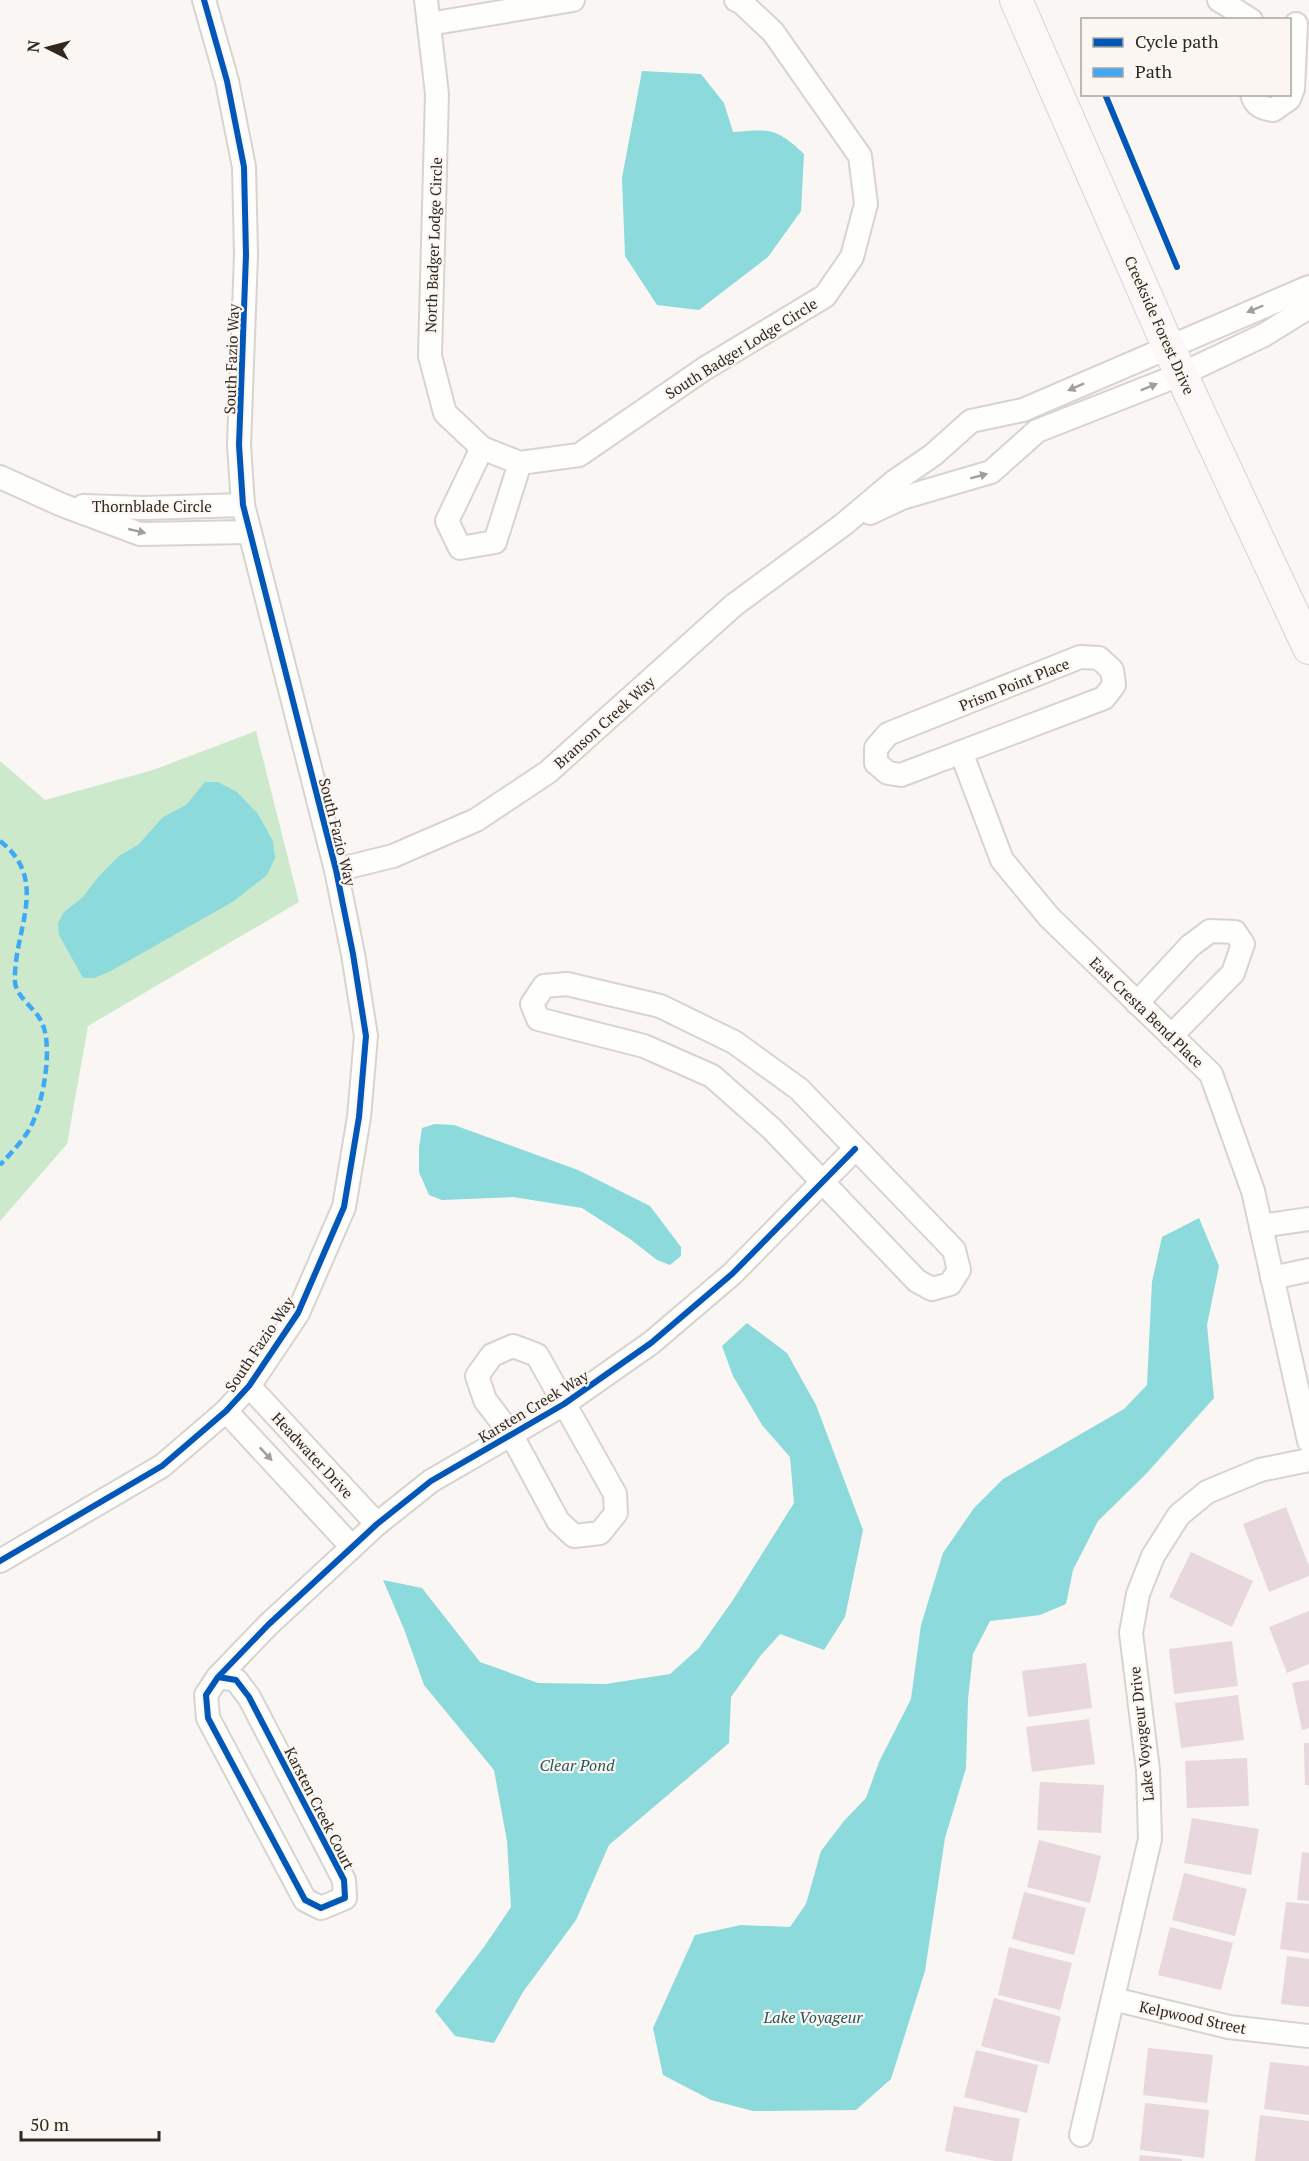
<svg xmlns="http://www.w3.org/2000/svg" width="1309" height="2161" font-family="'PT Serif',serif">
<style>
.green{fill:#cde9cb}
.water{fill:#8cdadc}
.building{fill:#e8d7dc}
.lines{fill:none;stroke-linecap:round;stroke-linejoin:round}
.street-casing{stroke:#d9d3ce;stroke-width:26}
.secondary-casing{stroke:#d9d3ce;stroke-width:34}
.street{stroke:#fefefd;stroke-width:22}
.secondary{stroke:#fcf8f8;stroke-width:32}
.quiet{stroke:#3fa9f5;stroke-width:4.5;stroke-dasharray:9 4.5;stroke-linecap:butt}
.cycleway-casing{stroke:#fbf6f1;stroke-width:10}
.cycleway{stroke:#0057b8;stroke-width:6}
.oneway{fill:#a29e99}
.labels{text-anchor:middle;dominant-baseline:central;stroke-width:4.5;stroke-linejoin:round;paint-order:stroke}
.street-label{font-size:15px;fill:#31281f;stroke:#fbf6f1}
.water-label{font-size:16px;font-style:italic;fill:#275859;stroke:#fbf6f1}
</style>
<rect width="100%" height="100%" fill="#f9f6f3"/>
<path class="green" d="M 256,731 L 299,902 L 88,1026 L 67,1144 L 0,1221 L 0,761 L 45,800 L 153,770 Z"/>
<g class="water">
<path d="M 642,71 L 701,74 L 724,103 L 733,132 C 771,129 776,128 804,154 L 801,211 L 768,257 L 699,310 L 657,305 L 625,256 L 622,178 Z"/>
<path d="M 205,782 L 218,782 L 237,792 L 258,814 L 273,841 L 275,858 L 267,875 L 234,901 L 109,972 L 94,978 L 83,978 L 59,935 L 58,923 L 63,913 L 83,897 L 99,876 L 119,856 L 139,844 L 163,817 L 186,805 Z"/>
<path d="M 435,1124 L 454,1125 L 578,1170 L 650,1206 L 681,1247 L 681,1256 L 670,1265 L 657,1260 L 630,1239 L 582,1208 L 513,1197 L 442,1200 L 429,1195 L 419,1172 L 419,1148 L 422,1128 Z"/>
<path d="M 1199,1218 L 1219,1266 L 1207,1325 L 1214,1398 L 1146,1474 L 1098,1521 L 1073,1570 L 1066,1604 L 1040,1615 L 990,1621 L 973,1654 L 968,1699 L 966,1768 L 945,1838 L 925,1971 L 891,2079 L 856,2110 L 753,2111 L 711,2100 L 663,2075 L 653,2028 L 695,1935 L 741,1925 L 790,1927 L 806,1904 L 821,1851 L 844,1821 L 866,1798 L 879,1762 L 911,1699 L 921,1625 L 943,1553 L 974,1508 L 1003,1479 L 1124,1409 L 1147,1385 L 1152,1282 L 1162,1237 Z"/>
<path d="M 747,1323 L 787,1353 L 816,1405 L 863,1530 L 845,1617 L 824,1650 L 780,1634 L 761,1655 L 731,1697 L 729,1743 L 609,1845 L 576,1920 L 523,1992 L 494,2043 L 455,2036 L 435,2011 L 484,1947 L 511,1907 L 507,1841 L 494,1770 L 424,1685 L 404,1629 L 383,1580 L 422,1588 L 480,1662 L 538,1683 L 606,1684 L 670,1674 L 699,1648 L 733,1600 L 794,1503 L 790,1457 L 762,1425 L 733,1376 L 722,1346 Z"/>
</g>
<g class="building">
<path d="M 1286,1507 L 1309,1566 L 1309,1576 L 1269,1592 L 1243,1524 Z"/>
<path d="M 1191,1552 L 1253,1581 L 1232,1627 L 1169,1597 Z"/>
<path d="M 1309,1611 L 1309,1664 L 1287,1673 L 1269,1627 Z"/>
<path d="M 1232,1641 L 1238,1686 L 1174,1694 L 1169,1649 Z"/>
<path d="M 1086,1663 L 1092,1708 L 1028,1717 L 1022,1671 Z"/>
<path d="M 1309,1680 L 1309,1728 L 1302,1730 L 1292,1683 Z"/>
<path d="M 1238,1695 L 1244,1740 L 1181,1748 L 1175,1703 Z"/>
<path d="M 1089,1719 L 1095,1764 L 1032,1772 L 1026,1727 Z"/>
<path d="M 1304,1743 L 1309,1743 L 1309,1785 L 1305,1785 Z"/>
<path d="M 1247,1758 L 1249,1806 L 1187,1808 L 1185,1761 Z"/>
<path d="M 1040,1782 L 1104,1785 L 1101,1833 L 1037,1830 Z"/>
<path d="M 1192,1818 L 1259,1829 L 1251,1875 L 1184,1863 Z"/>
<path d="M 1039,1840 L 1101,1856 L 1090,1903 L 1027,1887 Z"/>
<path d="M 1302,1852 L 1309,1853 L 1309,1901 L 1297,1900 Z"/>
<path d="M 1184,1873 L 1247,1889 L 1235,1936 L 1172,1920 Z"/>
<path d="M 1024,1892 L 1086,1908 L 1074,1955 L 1012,1939 Z"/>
<path d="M 1286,1902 L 1309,1904 L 1309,1953 L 1280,1949 Z"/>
<path d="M 1170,1927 L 1233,1943 L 1221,1990 L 1158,1975 Z"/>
<path d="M 1009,1947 L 1072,1963 L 1060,2010 L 998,1995 Z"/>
<path d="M 1287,1956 L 1309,1959 L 1309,2007 L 1281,2004 Z"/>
<path d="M 994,1998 L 1061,2017 L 1049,2064 L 981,2046 Z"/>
<path d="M 1148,2048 L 1213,2055 L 1207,2103 L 1143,2095 Z"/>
<path d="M 976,2050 L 1038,2065 L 1027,2113 L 964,2097 Z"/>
<path d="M 1270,2062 L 1309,2066 L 1309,2115 L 1264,2109 Z"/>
<path d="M 1145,2103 L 1209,2110 L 1204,2158 L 1140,2150 Z"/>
<path d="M 954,2106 L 1020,2119 L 1012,2161 L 995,2161 L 945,2151 Z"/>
<path d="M 1260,2115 L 1309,2121 L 1309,2161 L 1255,2161 Z"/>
<path d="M 1140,2155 L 1182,2159 L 1182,2161 L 1139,2161 Z"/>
</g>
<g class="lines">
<defs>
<g id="street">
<path d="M 426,0 L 437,94 L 430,356 L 445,413 L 482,448 L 520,463 L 579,455 L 704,369 L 825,296 L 852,257 L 866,204 L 860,156 L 773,32 L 741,2 L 736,0"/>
<path d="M 1219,0 L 1251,20"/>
<path d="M 429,24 L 573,0"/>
<path d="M 1252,94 C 1255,106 1262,108 1273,110 L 1289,99 L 1293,89 L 1296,24"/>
<path d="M 482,448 L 447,521 L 460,548 L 495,542 L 520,463"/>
<path d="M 0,477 L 62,505 L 140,534 L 248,532"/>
<path d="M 83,506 L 144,508 L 243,505"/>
<path d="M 870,513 L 902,498 L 991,472 L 1037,431 L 1182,374 L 1264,335 L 1309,307"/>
<path d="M 1080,657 L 1099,658 L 1112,670 L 1114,685 L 1104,698 L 901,775 L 888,773 L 876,763 L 876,748 L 888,734 Z"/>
<path d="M 961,752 L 1002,860 L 1049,917 L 1211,1074 L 1253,1191 L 1309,1441"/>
<path d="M 336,870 L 393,856 L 476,820 L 548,772 L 734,605 L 844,524 L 895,481 L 933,455 L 971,421 L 1023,410 L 1309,287"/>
<path d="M 567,984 L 660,1006 L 734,1042 L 799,1089 L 954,1250 L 959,1270 L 950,1284 L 932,1289 L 917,1281 L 772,1129 L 712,1076 L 644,1046 L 538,1019 L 532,1004 L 544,986 Z"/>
<path d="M 1137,1003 L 1190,946 L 1210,931 L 1235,932 L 1243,944 L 1233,973 L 1171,1036"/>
<path d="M 1261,1226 L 1309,1219"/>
<path d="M 1272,1278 L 1309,1270"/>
<path d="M 513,1346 L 537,1355 L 615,1494 L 616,1513 L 600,1533 L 574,1536 L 558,1521 L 511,1434 L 485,1400 L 477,1376 L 492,1355 Z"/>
<path d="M 249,1386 L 377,1524"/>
<path d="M 226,1411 L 352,1547"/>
<path d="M 0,1561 L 162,1466 L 226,1411 L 249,1386 L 298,1313 L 344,1207 L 359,1117 L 366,1036 L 353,954 L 336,870 L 243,505 L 239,445 L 246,255 L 244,167 L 227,81 L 204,0"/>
<path d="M 218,1677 L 236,1680 L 249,1697 L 344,1880 L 345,1898 L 321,1908 L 305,1900 L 208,1718 L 206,1695 L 218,1677 L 268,1625 L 377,1524 L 431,1481 L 564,1404 L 651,1343 L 732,1274 L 855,1149"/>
<path d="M 1113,1999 L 1229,2027 L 1309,2036"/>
<path d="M 1081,2135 L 1150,1839 L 1148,1770 L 1131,1633 L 1138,1594 L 1153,1556 L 1179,1515 L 1207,1492 L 1260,1470 L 1309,1460"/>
</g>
<path id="secondary" d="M 1016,0 L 1168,346 L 1309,648"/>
</defs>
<use href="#street" class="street-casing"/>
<use href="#secondary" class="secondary-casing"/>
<use href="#street" class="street"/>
<use href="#secondary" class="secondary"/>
<path class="quiet" d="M 0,841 C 51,881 13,930 15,982 C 16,996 33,1007 40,1019 C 55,1043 43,1106 29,1130 C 21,1143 10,1154 0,1165"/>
<defs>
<g id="cycleway">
<path d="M 1105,94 L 1177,267"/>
<path d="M 0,1561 L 162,1466 L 226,1411 L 249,1386 L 298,1313 L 344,1207 L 359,1117 L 366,1036 L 353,954 L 336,870 L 243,505 L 239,445 L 246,255 L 244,167 L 227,81 L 204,0"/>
<path d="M 218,1677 L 236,1680 L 249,1697 L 344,1880 L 345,1898 L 321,1908 L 305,1900 L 208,1718 L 206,1695 L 218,1677 L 268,1625 L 377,1524 L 431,1481 L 564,1404 L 651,1343 L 732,1274 L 855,1149"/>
</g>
</defs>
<use href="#cycleway" class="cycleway-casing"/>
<use href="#cycleway" class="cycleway"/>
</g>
<defs><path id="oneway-solid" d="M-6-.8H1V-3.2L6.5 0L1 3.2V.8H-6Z" transform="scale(1.5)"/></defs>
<g class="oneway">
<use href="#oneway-solid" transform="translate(1255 309) rotate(157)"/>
<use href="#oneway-solid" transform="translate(1076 387) rotate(156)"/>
<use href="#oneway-solid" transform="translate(1149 387) rotate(-22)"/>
<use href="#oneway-solid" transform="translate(979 476) rotate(-15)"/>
<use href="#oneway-solid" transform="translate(137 531) rotate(13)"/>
<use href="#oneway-solid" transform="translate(266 1454) rotate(47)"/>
</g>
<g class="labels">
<g class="street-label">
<text transform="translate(433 245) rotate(-88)">North Badger Lodge Circle</text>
<text transform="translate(1160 325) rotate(66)">Creekside Forest Drive</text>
<text transform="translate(741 348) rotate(-32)">South Badger Lodge Circle</text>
<text transform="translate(231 359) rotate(-88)">South Fazio Way</text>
<text x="152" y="506">Thornblade Circle</text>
<text transform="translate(1014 684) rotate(-22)">Prism Point Place</text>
<text transform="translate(604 722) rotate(-42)">Branson Creek Way</text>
<text transform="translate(338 832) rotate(76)">South Fazio Way</text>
<text transform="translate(1147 1012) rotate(44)">East Cresta Bend Place</text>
<text transform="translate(259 1344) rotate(-56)">South Fazio Way</text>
<text transform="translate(533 1406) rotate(-31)">Karsten Creek Way</text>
<text transform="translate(313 1455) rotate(47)">Headwater Drive</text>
<text transform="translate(1141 1734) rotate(-96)">Lake Voyageur Drive</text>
<text transform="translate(320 1808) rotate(63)">Karsten Creek Court</text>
<text transform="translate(1193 2017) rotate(12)">Kelpwood Street</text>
</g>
<g class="water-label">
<text x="577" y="1765">Clear Pond</text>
<text x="813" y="2017">Lake Voyageur</text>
</g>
</g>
<rect x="1081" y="18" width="210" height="78" fill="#fbf6f1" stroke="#aaa49d" stroke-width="1.5"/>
<rect x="1093" y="38" width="30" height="9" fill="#0057b8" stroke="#aaa49d" stroke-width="1.5"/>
<text x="1135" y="48" font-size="18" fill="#31281f">Cycle path</text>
<rect x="1093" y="68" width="30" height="9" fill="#3fa9f5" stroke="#aaa49d" stroke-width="1.5"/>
<text x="1135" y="78" font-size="18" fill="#31281f">Path</text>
<g transform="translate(48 48) rotate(276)" stroke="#fbf6f1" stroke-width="4.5" paint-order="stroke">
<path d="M0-4.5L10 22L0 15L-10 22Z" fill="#31281f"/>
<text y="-9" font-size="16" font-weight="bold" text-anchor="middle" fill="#31281f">N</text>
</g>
<path d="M21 2131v9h138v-9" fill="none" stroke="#31281f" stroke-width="3"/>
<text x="30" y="2131" font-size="18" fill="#31281f" stroke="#fbf6f1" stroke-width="4.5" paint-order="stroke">50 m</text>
</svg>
